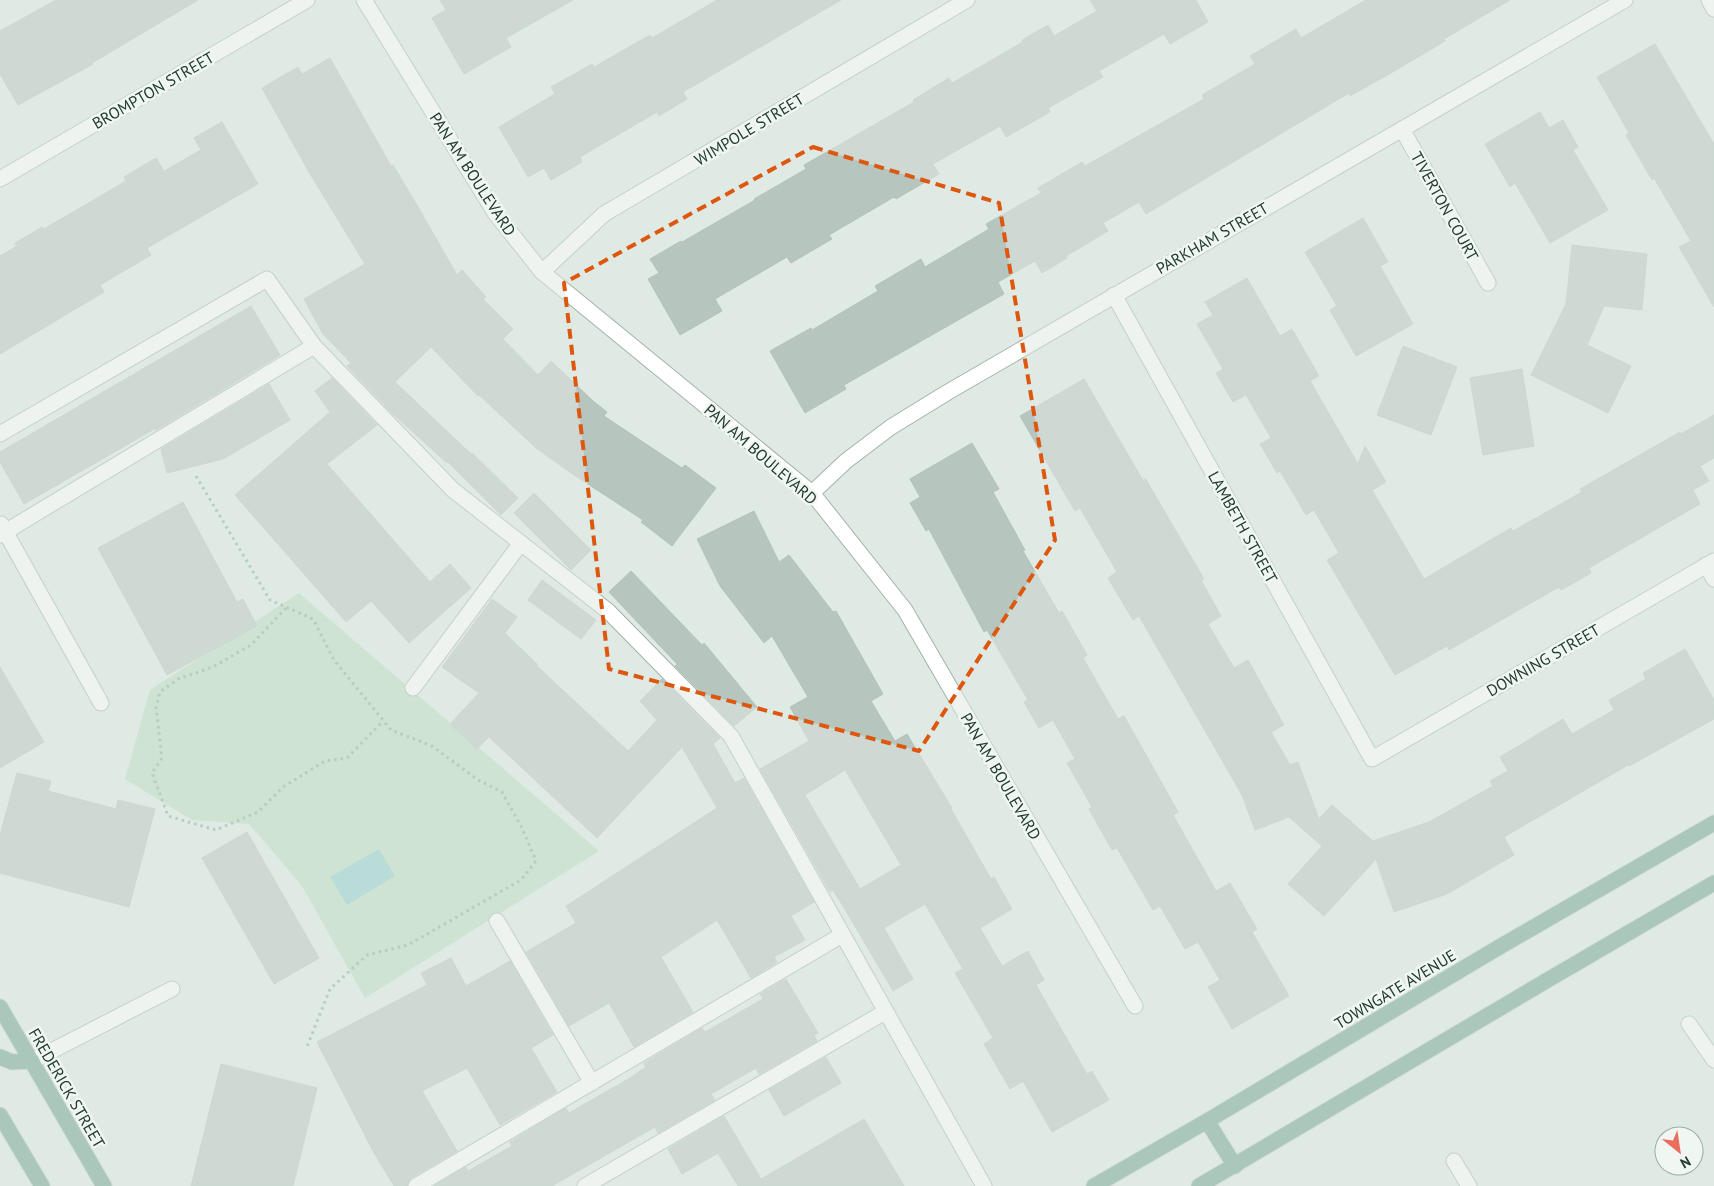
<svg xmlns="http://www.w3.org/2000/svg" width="1714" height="1186" font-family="'PT Sans',sans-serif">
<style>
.green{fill:#badbbe}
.water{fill:#8acccd}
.building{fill:#b6c5bd;stroke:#b3c3ba;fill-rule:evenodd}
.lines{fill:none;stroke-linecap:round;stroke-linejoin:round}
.minor-casing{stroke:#a3b2aa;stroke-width:17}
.major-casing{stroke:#bdc4c1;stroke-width:17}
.path{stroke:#82ac99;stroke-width:3;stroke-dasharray:2.5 4;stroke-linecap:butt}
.minor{stroke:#fff;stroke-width:15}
.major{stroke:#679e88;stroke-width:15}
.marked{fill:none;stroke:#de570e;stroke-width:4;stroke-dasharray:10 6;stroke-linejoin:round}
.labels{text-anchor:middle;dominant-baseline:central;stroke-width:5;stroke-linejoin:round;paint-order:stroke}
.street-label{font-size:16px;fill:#223a30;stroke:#f0f7f3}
</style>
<rect width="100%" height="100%" fill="#e0eae4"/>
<path class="green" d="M 299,593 L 599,851 L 365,998 L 302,886 L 249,824 L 192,820 L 125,779 L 150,690 Z"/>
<path class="water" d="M 379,849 L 395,876 L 347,905 L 330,877 Z"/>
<g class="building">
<path d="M 56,0 L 198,0 L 92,63 L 93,64 L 18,105 L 0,74 L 0,31 Z"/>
<path d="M 440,0 L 573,0 L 506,38 L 511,47 L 464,74 L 432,18 L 446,10 Z"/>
<path d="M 717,0 L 841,0 L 683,92 L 687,99 L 659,116 L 657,112 L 580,157 L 582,162 L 551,180 L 544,168 L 528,177 L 499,127 L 555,94 L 551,87 L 592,64 L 594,67 L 650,35 L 652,38 Z"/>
<path d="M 1090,0 L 1196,0 L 1208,22 L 1170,44 L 1164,34 L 1099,71 L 1103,77 L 1048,108 L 1050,112 L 1006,137 L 1000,126 L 933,164 L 939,174 L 896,199 L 894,197 L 829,235 L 832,239 L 791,263 L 787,257 L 715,299 L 722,311 L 680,335 L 648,279 L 659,273 L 650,259 L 681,241 L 682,242 L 755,200 L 754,199 L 806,169 L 804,165 L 914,102 L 913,100 L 949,78 L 952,83 L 1023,42 L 1022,40 L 1048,25 L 1054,36 L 1097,11 Z"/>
<path d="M 1366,0 L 1510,0 L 1444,39 L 1445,41 L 1391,73 L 1350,96 L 1349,93 L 1146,214 L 1139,202 L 1103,223 L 1108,231 L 1066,256 L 1067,258 L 1042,273 L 1035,261 L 998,282 L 1004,294 L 844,385 L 846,389 L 805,413 L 770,351 L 811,328 L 812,330 L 878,291 L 875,286 L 921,259 L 925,267 L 989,229 L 986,224 L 1041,193 L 1038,188 L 1082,162 L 1085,166 L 1204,99 L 1202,95 L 1255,64 L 1250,56 L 1296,29 L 1301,38 Z"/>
<path d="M 1655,44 L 1714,144 L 1714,307 L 1679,247 L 1691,241 L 1654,178 L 1652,180 L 1626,135 L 1629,133 L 1597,77 Z"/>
<path d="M 330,58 L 391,166 L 393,165 L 414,200 L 457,275 L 462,270 L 486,297 L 483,299 L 513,329 L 503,339 L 538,375 L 551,361 L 593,401 L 607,412 L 604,416 L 682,468 L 685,465 L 716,488 L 672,546 L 641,522 L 643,520 L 574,475 L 536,448 L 479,395 L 478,396 L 431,347 L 395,382 L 471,454 L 472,453 L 518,498 L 501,515 L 448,462 L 447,463 L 392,413 L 347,366 L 351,363 L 323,334 L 304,299 L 365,264 L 309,172 L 262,88 L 298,67 L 302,74 Z"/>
<path d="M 1540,112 L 1549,128 L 1563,120 L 1578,147 L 1573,150 L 1608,210 L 1550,243 L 1515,183 L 1510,187 L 1485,144 Z"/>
<path d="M 222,122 L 258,184 L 147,248 L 151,255 L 100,285 L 104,292 L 0,354 L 0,256 L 17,246 L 15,243 L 42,227 L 44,229 L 126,181 L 124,177 L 156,158 L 164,171 L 201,150 L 194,138 Z"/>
<path d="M 1363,218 L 1388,262 L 1380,266 L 1413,324 L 1356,356 L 1330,310 L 1337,306 L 1305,252 Z"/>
<path d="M 1572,245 L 1647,254 L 1642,310 L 1604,306 L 1587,345 L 1631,366 L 1608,413 L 1531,375 L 1566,304 Z"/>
<path d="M 1247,278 L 1280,336 L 1292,329 L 1319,376 L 1310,381 L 1358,464 L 1365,446 L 1386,482 L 1372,490 L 1424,579 L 1511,528 L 1513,531 L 1582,492 L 1580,489 L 1680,432 L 1681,434 L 1714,415 L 1714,458 L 1700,466 L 1709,481 L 1693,490 L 1700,504 L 1589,568 L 1591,573 L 1561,590 L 1559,587 L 1449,650 L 1447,646 L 1395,675 L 1327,560 L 1339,553 L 1314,510 L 1306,515 L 1280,471 L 1277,473 L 1260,444 L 1271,438 L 1246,395 L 1233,402 L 1216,373 L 1223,369 L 1197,324 L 1213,315 L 1205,302 Z"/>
<path d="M 251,306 L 280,355 L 156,430 L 156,428 L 24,504 L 0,462 L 0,452 Z"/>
<path d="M 1403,346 L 1457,367 L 1431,435 L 1377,415 Z"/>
<path d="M 1522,369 L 1534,446 L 1483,455 L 1470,378 Z"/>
<path d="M 332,378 L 377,425 L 327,464 L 430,582 L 450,564 L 471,588 L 409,643 L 371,601 L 346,622 L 235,495 L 330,412 L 315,391 Z"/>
<path d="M 1084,379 L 1145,484 L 1145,478 L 1204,579 L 1201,580 L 1221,616 L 1208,624 L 1234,668 L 1248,660 L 1284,725 L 1271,732 L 1290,765 L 1298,762 L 1319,819 L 1332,805 L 1373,841 L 1429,822 L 1493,786 L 1490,781 L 1508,771 L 1500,757 L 1563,719 L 1572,734 L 1614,710 L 1609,700 L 1646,679 L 1643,673 L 1685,649 L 1714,700 L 1714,719 L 1629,766 L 1628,765 L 1504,837 L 1514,855 L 1447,894 L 1394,912 L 1376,859 L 1324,916 L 1288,884 L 1322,846 L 1289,817 L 1255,830 L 1242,795 L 1139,616 L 1133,620 L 1108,578 L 1117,572 L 1080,508 L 1075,511 L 1020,416 Z"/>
<path d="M 269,384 L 290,420 L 223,459 L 167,473 L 161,449 Z"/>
<path d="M 972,443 L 999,489 L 993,492 L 1025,550 L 1023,551 L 1059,613 L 1062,611 L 1087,655 L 1083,658 L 1118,719 L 1124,716 L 1150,762 L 1178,812 L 1173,815 L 1216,891 L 1230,883 L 1257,929 L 1252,932 L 1289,996 L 1232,1029 L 1208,987 L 1220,980 L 1198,942 L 1185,949 L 1160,906 L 1153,910 L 1117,848 L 1112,850 L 1089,809 L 1092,807 L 1067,763 L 1075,759 L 1053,720 L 1039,728 L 1024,702 L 1028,700 L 987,630 L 984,632 L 929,529 L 926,531 L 910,503 L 920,497 L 910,479 Z"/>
<path d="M 534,493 L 591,550 L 571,570 L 514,513 Z"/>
<path d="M 183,502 L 237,602 L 243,599 L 257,626 L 167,675 L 98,548 Z"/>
<path d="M 754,511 L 779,562 L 789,555 L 833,612 L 836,611 L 883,694 L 871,701 L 895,741 L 907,734 L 952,808 L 951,809 L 991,879 L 994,877 L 1012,909 L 980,928 L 1002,966 L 1028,951 L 1044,980 L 1036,985 L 1087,1074 L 1092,1071 L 1109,1100 L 1052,1132 L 1023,1081 L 1010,1089 L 984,1044 L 993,1038 L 955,973 L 963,969 L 925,904 L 884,928 L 913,979 L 893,991 L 843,906 L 833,890 L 830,892 L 760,769 L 809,741 L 790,707 L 808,697 L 772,636 L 764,643 L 720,586 L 697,539 ZM 845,770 L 901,865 L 860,889 L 805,795 Z"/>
<path d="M 631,571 L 702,645 L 704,643 L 757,707 L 734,726 L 675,666 L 677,664 L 609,592 Z"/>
<path d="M 542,580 L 596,620 L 581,639 L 528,600 Z"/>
<path d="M 492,599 L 517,617 L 505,633 L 538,665 L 537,666 L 628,751 L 657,720 L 640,701 L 662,679 L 720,738 L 713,744 L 735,783 L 744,778 L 814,902 L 791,916 L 805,940 L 774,957 L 777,962 L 751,978 L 717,920 L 661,957 L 693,1012 L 634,1047 L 609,1003 L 569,1026 L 526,952 L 576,923 L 566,906 L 717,808 L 682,747 L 597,838 L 489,737 L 477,749 L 450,724 L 479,693 L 442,667 Z"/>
<path d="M 0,667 L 44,742 L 0,768 Z"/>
<path d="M 17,773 L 51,781 L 48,791 L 116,809 L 118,800 L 155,809 L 129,907 L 0,873 L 0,835 Z"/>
<path d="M 247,832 L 319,958 L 274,984 L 202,858 Z"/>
<path d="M 451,958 L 466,986 L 510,961 L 553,1035 L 531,1048 L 557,1092 L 500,1125 L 467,1068 L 422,1091 L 457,1151 L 411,1178 L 407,1186 L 394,1186 L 373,1151 L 317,1042 L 427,985 L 421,973 Z"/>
<path d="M 786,979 L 818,1033 L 814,1035 L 817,1041 L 759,1074 L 756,1068 L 711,1094 L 715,1100 L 658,1133 L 655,1127 L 552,1186 L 434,1186 L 466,1167 L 468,1171 L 512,1146 L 510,1142 L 566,1108 L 569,1113 L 630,1078 L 646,1067 L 644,1063 L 702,1028 L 705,1032 L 763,999 L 760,994 Z"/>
<path d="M 826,1057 L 841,1083 L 784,1116 L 769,1090 Z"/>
<path d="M 221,1064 L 317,1088 L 293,1186 L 191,1186 Z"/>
<path d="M 724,1116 L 761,1179 L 864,1119 L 904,1186 L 738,1186 L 718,1153 L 682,1174 L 668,1149 Z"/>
</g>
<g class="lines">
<defs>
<g id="minor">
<path d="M 364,0 L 495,213 L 542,272 L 812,493 L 905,610 L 1135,1006"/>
<path d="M 1709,0 L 1714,9"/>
<path d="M 1402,129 L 1488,283"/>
<path d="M 0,179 L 307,0"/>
<path d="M 542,272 L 604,214 L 967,0"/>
<path d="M 1114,295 L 1372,759 L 1714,561"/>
<path d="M 0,434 L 267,279 L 314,346 L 453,490 L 608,611 L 731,736 L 984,1186"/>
<path d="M 812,493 L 846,461 L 891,427 L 948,392 L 1625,0"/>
<path d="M 1,524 L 101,703"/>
<path d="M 0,535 L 314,346"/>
<path d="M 1706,565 L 1714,579"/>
<path d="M 413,688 L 521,543"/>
<path d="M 497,921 L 592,1083"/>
<path d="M 1689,1024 L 1714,1060"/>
<path d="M 32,1061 L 172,989"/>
<path d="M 1454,1161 L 1469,1186"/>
<path d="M 416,1186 L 842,935"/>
<path d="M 585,1186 L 885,1012"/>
</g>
<g id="major">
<path d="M 0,1007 L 104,1186"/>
<path d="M 0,1057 L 12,1062 L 32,1061"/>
<path d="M 0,1115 L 42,1186"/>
<path d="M 1207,1121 L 1235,1166"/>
<path d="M 1094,1186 L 1207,1121 L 1501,946 L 1714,823"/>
<path d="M 1199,1186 L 1551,978 L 1714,883"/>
</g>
</defs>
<use href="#minor" class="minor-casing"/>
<use href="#major" class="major-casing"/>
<g class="path">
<path d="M 196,476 L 270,600 L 313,619 L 334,660 L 391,730 L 432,746 L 478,780 L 502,792 L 522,828 L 536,861 L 521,880 L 408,945 L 367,955 L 330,989 L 306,1049"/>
<path d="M 286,608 L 251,645 L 213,667 L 178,679 L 160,692 L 156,708 L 162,758 L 152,773 L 168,816 L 216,830 L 258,812 L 283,787 L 325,761 L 347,758 L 383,721"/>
</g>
<use href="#minor" class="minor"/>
<use href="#major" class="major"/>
</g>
<path d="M0 0H1714V1186H0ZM 813,147 L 999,203 L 1055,540 L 919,751 L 609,669 L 564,283 Z" fill="#e0eae4" fill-opacity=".55" fill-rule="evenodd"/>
<path class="marked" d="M 813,147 L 999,203 L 1055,540 L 919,751 L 609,669 L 564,283 Z"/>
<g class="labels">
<g class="street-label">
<text transform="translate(153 90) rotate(-30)">BROMPTON STREET</text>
<text transform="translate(749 129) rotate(-31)">WIMPOLE STREET</text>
<text transform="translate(473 174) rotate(57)">PAN AM BOULEVARD</text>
<text transform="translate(1445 206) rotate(61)">TIVERTON COURT</text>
<text transform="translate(1212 238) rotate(-30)">PARKHAM STREET</text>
<text transform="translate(761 454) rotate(41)">PAN AM BOULEVARD</text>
<text transform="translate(1243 527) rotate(61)">LAMBETH STREET</text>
<text transform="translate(1543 660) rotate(-30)">DOWNING STREET</text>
<text transform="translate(1001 776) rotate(60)">PAN AM BOULEVARD</text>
<text transform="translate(1395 989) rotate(-31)">TOWNGATE AVENUE</text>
<text transform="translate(67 1088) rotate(60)">FREDERICK STREET</text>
</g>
</g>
<g transform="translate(1679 1151) rotate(150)"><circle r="24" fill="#f0f7f3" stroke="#9eaba5"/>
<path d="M0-4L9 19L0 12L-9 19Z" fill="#eb6d5d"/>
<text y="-8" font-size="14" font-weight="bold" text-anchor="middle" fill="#223a30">N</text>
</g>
</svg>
